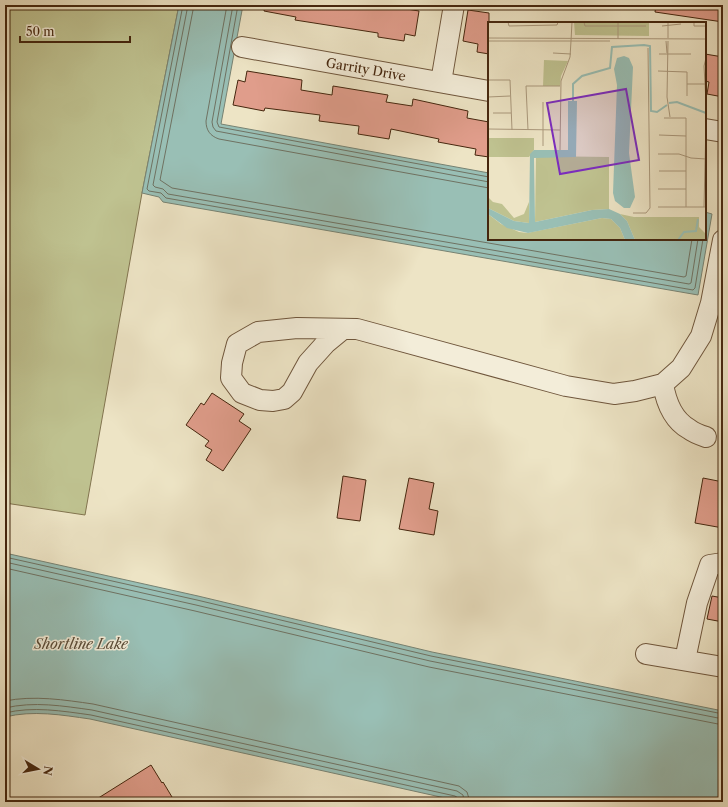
<svg xmlns="http://www.w3.org/2000/svg" width="728" height="807" font-family="'Libre Caslon Text',serif">
<style>
.green{fill:#bfc290;stroke:#82744f}
.water{fill:#99bfb5;stroke:#778272}
.lines{fill:none;stroke-linecap:round;stroke-linejoin:round}
.shore{stroke:#6f7262;stroke-width:1}
.building{fill:#e09d8b;stroke:#45260e}
.minor-casing{stroke:#6f563c;stroke-width:22}
.minor{stroke:#f3edd9;stroke-width:20}
.labels{text-anchor:middle;dominant-baseline:central;stroke-width:3;stroke-linejoin:round;paint-order:stroke}
.street-label{font-size:13px;fill:#45260e;stroke:#f3edd9}
.water-label{font-size:14px;font-style:italic;fill:#5a4c38;stroke:#f3edd9}
.inset-river{fill:none;stroke:#99bfb5;stroke-width:2}
.inset-road{fill:none;stroke:#aa987c;stroke-width:1}
.view{fill:#7b2cbf;fill-opacity:0.15;stroke:#7b2cbf;stroke-width:2}
.inset-edge{fill:none;stroke:#45260e;stroke-width:2}
</style>
<rect width="100%" height="100%" fill="#ede4c5"/>
<filter id="stains"><feTurbulence type="fractalNoise" baseFrequency=".005" numOctaves="4"/><feColorMatrix values="0 0 0 0 .2 0 0 0 0 .09 0 0 0 0 .02 0 0 0 .5 -.17"/></filter>
<radialGradient id="worn" r=".72"><stop offset=".6" stop-color="#630" stop-opacity="0"/><stop offset="1" stop-color="#630" stop-opacity=".3"/></radialGradient>
<path class="green" d="M 5,5 L 179,5 L 142,193 L 85,515 L 5,503 Z"/>
<g class="water">
<path d="M 179,5 L 243,5 L 221,124 L 489,173 L 489,239 L 705,239 L 705,212 L 712,214 L 698,295 L 163,202 L 159,197 L 142,193 Z"/>
<path d="M 5,553 L 198,596 L 432,652 L 723,711 L 723,802 L 463,802 L 90,719 C 62,715 33,710 5,717 Z"/>
</g>
<g class="lines">
<g class="shore">
<path d="M 183,5 L 147,189 L 149,191 L 161,193 L 166,198 L 693,290 L 695,288 L 703,239"/>
<path d="M 188,5 L 153,185 L 155,187 L 163,189 L 168,194 L 689,284 L 691,283 L 698,239"/>
<path d="M 194,5 L 160,180 L 172,188 L 684,277 L 686,276 L 692,239"/>
<path d="M 227,5 L 206,121 C 206,130 210,136 219,139 L 489,188"/>
<path d="M 233,5 L 212,122 L 213,127 L 216,131 L 489,182"/>
<path d="M 238,5 L 217,122 L 219,127 L 489,177"/>
<path d="M 5,557 L 197,600 L 431,656 L 723,714"/>
<path d="M 5,562 L 196,605 L 430,661 L 723,719"/>
<path d="M 5,568 L 195,611 L 429,667 L 723,725"/>
<path d="M 5,701 C 34,695 65,700 93,704 L 459,786 L 467,792 L 470,802"/>
<path d="M 5,708 C 34,701 63,706 92,710 L 457,791 L 463,795 L 464,802"/>
<path d="M 5,713 C 33,706 62,711 91,715 L 455,796 L 458,798 L 459,802"/>
</g>
</g>
<g class="building">
<path d="M 265,5 L 382,5 L 419,11 L 415,36 L 405,34 L 404,41 L 378,37 L 378,33 L 295,20 L 296,17 L 264,11 Z"/>
<path d="M 656,5 L 723,5 L 723,22 L 655,12 Z"/>
<path d="M 468,10 L 489,13 L 489,54 L 477,52 L 478,44 L 463,41 Z"/>
<path d="M 705,54 L 723,57 L 723,97 L 707,94 L 709,82 L 705,81 Z"/>
<path d="M 247,71 L 302,80 L 301,90 L 332,95 L 333,86 L 388,95 L 386,102 L 412,106 L 413,99 L 468,111 L 467,118 L 489,122 L 489,157 L 475,155 L 476,149 L 438,142 L 439,139 L 391,129 L 389,139 L 358,134 L 359,126 L 319,121 L 320,115 L 265,108 L 264,111 L 233,105 L 238,80 L 245,82 Z"/>
<path d="M 212,393 L 244,414 L 239,421 L 251,429 L 223,471 L 206,460 L 212,450 L 205,446 L 209,441 L 186,425 L 201,403 L 204,405 Z"/>
<path d="M 343,476 L 366,480 L 360,521 L 337,518 Z"/>
<path d="M 409,478 L 434,483 L 429,509 L 438,511 L 434,535 L 399,529 Z"/>
<path d="M 703,478 L 723,482 L 723,528 L 695,523 Z"/>
<path d="M 712,596 L 723,598 L 723,622 L 707,619 Z"/>
<path d="M 151,765 L 162,783 L 163,782 L 175,802 L 92,802 Z"/>
</g>
<g class="lines">
<defs>
<g id="minor">
<path d="M 242,47 L 489,91"/>
<path d="M 441,82 L 454,5"/>
<path d="M 705,129 L 723,132"/>
<path d="M 343,329 L 326,343 L 308,363 L 292,392 L 284,399 L 273,401 L 260,400 L 242,393 L 231,378 L 232,363 L 237,344 L 258,332 L 297,328 L 357,329 L 566,386 L 614,394 L 635,391 L 663,384 L 681,368 L 701,336 L 711,303 L 723,240"/>
<path d="M 663,384 C 666,402 673,420 689,429 C 694,433 700,435 706,437"/>
<path d="M 646,654 L 723,667"/>
<path d="M 685,660 L 697,603 L 710,565 L 723,563"/>
</g>
</defs>
<use href="#minor" class="minor-casing"/>
<use href="#minor" class="minor"/>
</g>
<g class="labels">
<g class="street-label">
<text transform="translate(366 69) rotate(10)">Garrity Drive</text>
</g>
<g class="water-label">
<text x="81" y="644">Shortline Lake</text>
</g>
</g>
<g transform="translate(488 22)">
<rect width="218" height="218" fill="#ede4c5"/>
<path d="M 86,0 L 161,0 L 161,14 L 87,13 ZM 56,38 L 80,39 L 73,54 L 72,64 L 55,64 ZM 0,116 L 46,116 L 46,128 L 41,135 L 0,135 ZM 48,134 L 121,135 L 121,187 L 104,188 L 47,200 ZM 0,175 L 5,180 L 14,182 L 26,196 L 36,192 L 41,180 L 41,201 L 26,199 L 0,186 ZM 0,192 L 13,202 L 31,210 L 39,211 L 114,196 L 123,197 L 132,206 L 137,218 L 0,218 ZM 132,192 L 146,195 L 211,195 L 211,205 L 218,212 L 218,218 L 147,218 L 139,199 Z" fill="#bfc290"/>
<path d="M 136,34 L 141,36 L 145,45 L 141,131 L 147,175 L 142,186 L 136,186 L 127,179 L 125,171 L 129,63 L 126,47 L 129,36 ZM 80,79 L 89,79 L 88,135 L 46,136 L 47,200 L 104,188 L 121,187 L 132,192 L 139,199 L 147,218 L 137,218 L 132,206 L 123,197 L 114,196 L 40,211 L 19,206 L 0,192 L 0,186 L 26,199 L 41,201 L 42,132 L 46,128 L 80,128 Z" fill="#99bfb5"/>
<path class="inset-river" d="M 85,79 L 85,62 L 94,54 L 122,46 L 124,25 L 156,23 L 162,24 L 163,89 L 169,90 L 179,83M 181,81 L 189,80 L 218,91M 190,218 L 196,210 L 208,209 L 210,197"/>
<path class="inset-road" d="M 20,0 L 21,4 L 69,3 L 70,0M 96,0 L 97,4 L 158,4M 130,0 L 130,17M 180,0 L 180,16M 206,0 L 206,4 L 218,4M 174,4 L 193,2M 0,16 L 218,17M 0,19 L 122,19M 83,19 L 84,0M 178,19 L 179,31M 180,19 L 179,75 L 182,95M 65,31 L 83,32M 171,32 L 203,32M 218,36 L 216,44 L 218,80M 170,49 L 199,50 L 199,74M 0,58 L 22,58 L 24,108M 199,62 L 218,62M 0,75 L 22,74M 55,80 L 55,124M 5,91 L 23,91M 176,96 L 198,96 L 198,185M 0,107 L 72,108M 40,108 L 38,64 L 72,64M 171,113 L 198,114M 72,128 L 73,59 L 82,35 L 83,19M 170,132 L 191,132 L 203,136 L 218,137M 171,149 L 198,149M 170,167 L 198,167M 170,185 L 218,185M 216,185 L 218,100M 145,191 L 158,191 L 162,186 L 160,26"/>
<path class="view" d="M 138,67 L 151,138 L 72,152 L 59,81 Z"/>
<rect width="218" height="218" class="inset-edge"/>
</g>
<rect width="728" height="807" fill="none" stroke="#ede4c5" stroke-width="20"/>
<rect x="6" y="6" width="716" height="795" fill="none" stroke="#45260e" stroke-width="2"/>
<rect x="10" y="10" width="708" height="787" fill="none" stroke="#45260e"/>
<g transform="translate(38 769) rotate(100)" stroke="#f3edd9" stroke-width="3" paint-order="stroke">
<path d="M0-3L7 15L0 10L-7 15Z" fill="#45260e"/>
<text y="-6" font-size="11" font-weight="bold" text-anchor="middle" fill="#45260e">N</text>
</g>
<path d="M20 36v6h110v-6" fill="none" stroke="#45260e" stroke-width="2"/>
<text x="26" y="36" font-size="12" fill="#45260e" stroke="#f3edd9" stroke-width="3" paint-order="stroke">50 m</text>
<rect width="100%" height="100%" filter="url(#stains)"/>
<rect width="100%" height="100%" fill="url(#worn)"/>
</svg>
